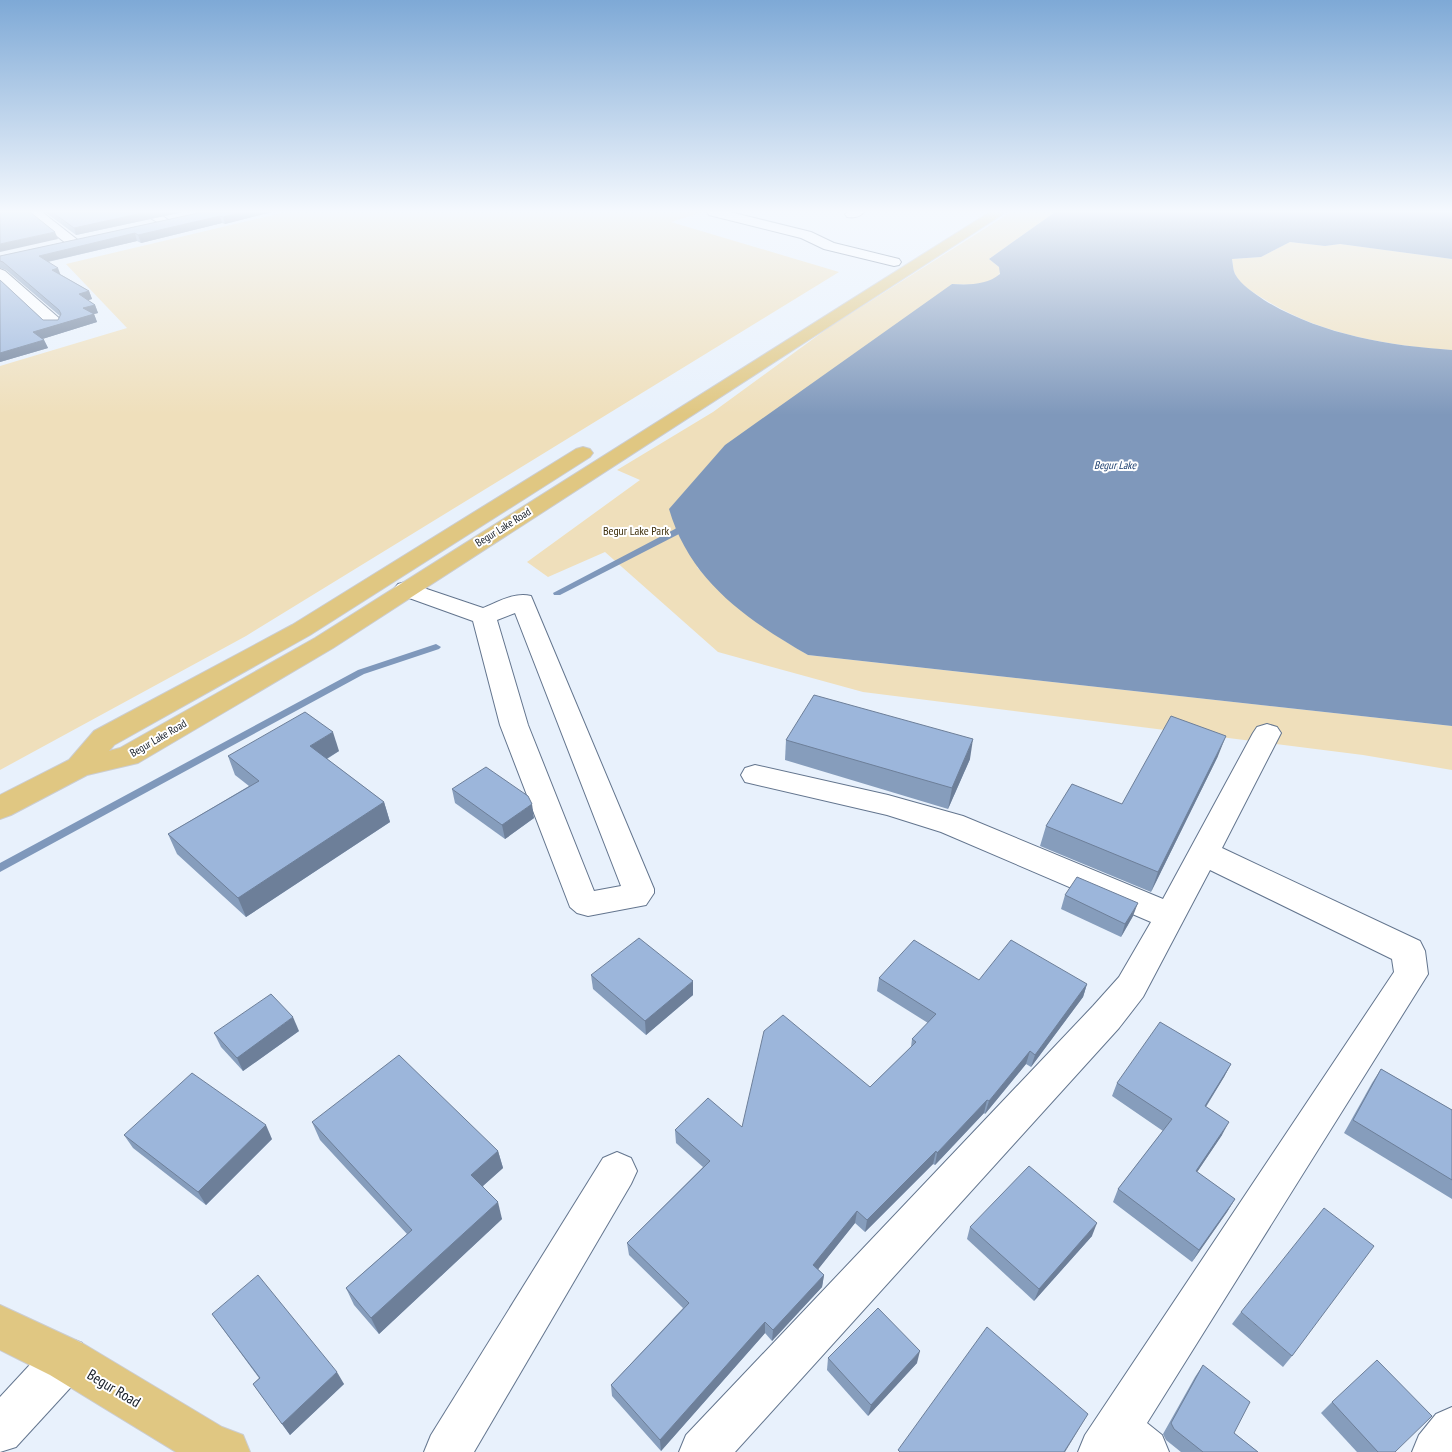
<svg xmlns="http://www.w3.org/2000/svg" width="1452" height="1452" font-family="'PT Sans Narrow',sans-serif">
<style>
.green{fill:#efdfbb}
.water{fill:#7f98bb}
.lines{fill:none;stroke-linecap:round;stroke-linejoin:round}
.stream{fill:#7f98bb;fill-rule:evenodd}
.minor-casing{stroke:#63758e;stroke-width:2}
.major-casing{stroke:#cccdcf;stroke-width:2}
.minor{fill:#fff;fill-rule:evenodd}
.major{fill:#e0c782;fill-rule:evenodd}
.wall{fill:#869dbc}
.shaded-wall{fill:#6d7f99}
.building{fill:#9cb6db;stroke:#6d7f99}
.labels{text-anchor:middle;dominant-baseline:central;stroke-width:4;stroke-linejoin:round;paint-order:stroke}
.far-water-label{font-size:11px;font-style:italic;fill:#204271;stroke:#fff}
.far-street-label{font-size:11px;fill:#161d27;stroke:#fff}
.park-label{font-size:12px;fill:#40320f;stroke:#fff}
.near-street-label{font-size:15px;fill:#161d27;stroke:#fff}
</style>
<rect width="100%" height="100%" fill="#e8f1fc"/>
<g class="green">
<path d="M 286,212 L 702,212 L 671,222 L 839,272 L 246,636 L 0,770 L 0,366 L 127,328 L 66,264 Z"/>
<path d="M 1011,212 L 1055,212 L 989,259 L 999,267 L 1001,270 C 996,287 965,285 952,284 L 697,567 C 731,605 765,630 808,655 L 1452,726 L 1452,770 L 1363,755 L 863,692 L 718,652 L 605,552 L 548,577 L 527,562 L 640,480 L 617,470 L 713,412 L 828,328 Z"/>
<path d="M 1290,242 L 1325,246 L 1340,244 L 1452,259 L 1452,350 C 1388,346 1319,334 1264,299 C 1254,293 1240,285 1235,274 C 1233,270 1233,264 1232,259 L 1261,257 Z"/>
</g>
<path class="water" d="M 1055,212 L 1452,212 L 1452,259 L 1340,244 L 1325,246 L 1290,242 L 1261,257 L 1232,259 C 1233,264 1233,270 1235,274 C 1241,285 1254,293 1264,300 C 1319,334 1388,346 1452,350 L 1452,726 L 808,655 C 746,619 690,581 669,509 L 725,445 L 952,284 C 969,285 987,285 1000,274 L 999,267 L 989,259 Z"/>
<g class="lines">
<g class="stream">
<path d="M 683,522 L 686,522 L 690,524 L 681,533 L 560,595 L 554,595 L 553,593 L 675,529 Z"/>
<path d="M 436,644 L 441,647 L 439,649 L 364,674 L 0,872 L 0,863 L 358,670 Z"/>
</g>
<defs>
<g id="minor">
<path d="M 26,212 L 42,212 L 79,241 L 77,244 L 67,244 Z"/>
<path d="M 140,212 L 157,212 L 171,222 L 164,226 Z"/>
<path d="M 707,212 L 730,212 L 811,232 L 834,243 L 899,259 L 901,262 L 899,265 L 894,266 L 824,249 L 801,238 L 709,215 Z"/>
<path d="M 847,212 L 864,212 C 860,217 853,218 847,217 L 845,214 Z"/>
<path d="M 0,269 L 5,271 L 60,319 L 62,323 L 60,327 L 48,327 L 0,282 Z"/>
<path d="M 406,582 L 483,608 C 498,602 514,592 531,596 L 654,889 L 654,893 L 646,905 L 588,916 L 577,913 L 570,907 L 500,725 L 473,621 L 398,594 L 394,589 L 398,584 ZM 515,613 L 621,886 L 594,891 L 528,725 L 497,620 Z"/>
<path d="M 1267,724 L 1277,727 L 1281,733 L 1222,848 L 1420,941 L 1425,951 L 1428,974 L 1147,1423 L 1162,1435 L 1169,1452 L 1078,1452 L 1085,1435 L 1101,1411 L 1394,972 L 1392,959 L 1210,870 L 1143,997 L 1119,1028 L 735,1452 L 679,1452 L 686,1435 L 1093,1006 L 1119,977 L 1151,922 L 941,832 L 887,815 L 745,782 L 741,775 L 745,768 L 755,765 L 888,795 L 963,816 L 1163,899 L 1253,733 L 1257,727 Z"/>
<path d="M 617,1152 L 631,1158 L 637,1171 L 631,1184 L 474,1452 L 424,1452 L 431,1435 L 603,1158 Z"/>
<path d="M 66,1337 L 82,1343 L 88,1359 L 82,1375 L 16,1447 L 0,1452 L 0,1397 L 50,1343 Z"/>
<path d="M 1452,1407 L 1452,1452 L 1412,1452 L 1419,1435 L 1436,1414 Z"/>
</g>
<g id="major">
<path d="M 990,212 L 1006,212 L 333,648 L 138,763 L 87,775 L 11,815 L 0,819 L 0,795 L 69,760 L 94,731 L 292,625 L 576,449 L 583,447 L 590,449 L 593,453 L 590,457 L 310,635 L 114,745 L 109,751 L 120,748 L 315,638 Z"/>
<path d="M 0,1305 L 82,1343 L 222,1427 L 243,1435 L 250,1452 L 176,1452 L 50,1375 L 0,1350 Z"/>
</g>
</defs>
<use href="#minor" class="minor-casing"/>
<use href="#major" class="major-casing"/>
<use href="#minor" class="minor"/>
<use href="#major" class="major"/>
</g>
<g class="wall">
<path d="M 45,212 L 183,212 L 76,235 Z"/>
<path d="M 203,212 L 272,212 L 225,224 L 222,223 L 141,243 L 137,241 L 48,262 L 60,274 L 89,291 L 92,299 L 88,300 L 95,305 L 98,313 L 94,314 L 97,322 L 42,339 L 44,340 L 48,348 L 0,362 L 0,280 L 43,320 L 58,320 L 60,316 L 6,270 L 0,268 L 0,256 Z"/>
<path d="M 786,740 L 970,759 L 948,809 L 785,760 Z"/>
<path d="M 339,751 L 327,759 L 384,802 L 390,822 L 246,917 L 177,854 L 168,834 L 249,786 L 235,775 L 228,756 Z"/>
<path d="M 1218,756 L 1151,892 L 1040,846 L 1046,826 L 1122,804 Z"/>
<path d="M 452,789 L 534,818 L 505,839 L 455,803 Z"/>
<path d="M 1065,895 L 1133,916 L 1121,937 L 1061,909 Z"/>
<path d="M 591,975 L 693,995 L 646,1035 L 593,989 Z"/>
<path d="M 879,978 L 979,980 L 1087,984 L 1083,997 L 1031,1067 L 1026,1064 L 985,1114 L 984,1113 L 935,1165 L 933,1164 L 865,1232 L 855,1223 L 818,1269 L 824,1275 L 822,1287 L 772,1341 L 765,1333 L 661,1451 L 612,1396 L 611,1385 L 683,1308 L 629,1255 L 627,1243 L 703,1167 L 676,1143 L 675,1130 L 742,1127 L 870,1087 L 911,1047 L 912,1039 L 928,1023 L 877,991 Z"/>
<path d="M 299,1031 L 243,1071 L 221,1047 L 214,1033 Z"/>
<path d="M 1231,1064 L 1224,1077 L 1206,1107 L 1222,1135 L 1197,1172 L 1235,1199 L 1227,1212 L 1192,1262 L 1113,1202 L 1118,1189 L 1163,1131 L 1112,1096 L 1117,1083 Z"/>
<path d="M 1381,1069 L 1452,1110 L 1452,1199 L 1344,1133 L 1372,1083 Z"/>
<path d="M 312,1122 L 498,1151 L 503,1168 L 483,1186 L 502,1219 L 379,1334 L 354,1305 L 346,1288 L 407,1234 L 320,1140 Z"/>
<path d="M 124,1135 L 272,1139 L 206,1205 L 133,1148 Z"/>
<path d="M 970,1227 L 1092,1236 L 1034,1301 L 967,1239 Z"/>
<path d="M 1241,1312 L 1292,1356 L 1283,1367 L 1232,1324 Z"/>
<path d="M 212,1314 L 344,1384 L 290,1435 L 253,1384 L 259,1378 Z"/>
<path d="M 828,1358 L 917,1363 L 868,1416 L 827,1370 Z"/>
<path d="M 1203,1365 L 1234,1433 L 1258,1452 L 1181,1452 L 1166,1440 L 1163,1434 L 1195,1377 Z"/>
<path d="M 1332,1402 L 1395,1452 L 1357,1452 L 1321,1413 Z"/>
</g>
<g class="shaded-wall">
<path d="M 147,212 L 183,212 L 76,235 L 74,228 Z"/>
<path d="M 242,212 L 272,212 L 225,224 L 223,217 Z"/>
<path d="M 220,216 L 222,223 L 141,243 L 138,235 Z"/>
<path d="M 55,232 L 58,239 L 0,252 L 0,244 Z"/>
<path d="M 135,233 L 137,241 L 42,263 L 39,256 Z"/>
<path d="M 58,268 L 61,276 L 52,270 Z"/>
<path d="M 89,291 L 92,299 L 82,302 L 79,294 Z"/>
<path d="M 95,305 L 98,313 L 94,314 L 97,322 L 36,341 L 33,332 L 83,308 Z"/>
<path d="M 44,340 L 48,348 L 0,362 L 0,353 Z"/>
<path d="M 333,732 L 339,751 L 316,765 L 310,746 Z"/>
<path d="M 1226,736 L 1218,756 L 1151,892 L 1158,872 Z"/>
<path d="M 973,739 L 970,759 L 948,809 L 952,788 Z"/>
<path d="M 384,802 L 390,822 L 246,917 L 238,898 Z"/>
<path d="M 532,804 L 534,818 L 505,839 L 502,825 Z"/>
<path d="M 1138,903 L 1133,916 L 1121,937 L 1125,924 Z"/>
<path d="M 693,981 L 693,995 L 646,1035 L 645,1021 Z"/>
<path d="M 1087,984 L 1083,997 L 1031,1067 L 1035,1055 Z"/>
<path d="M 293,1017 L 299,1031 L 243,1071 L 237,1058 Z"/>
<path d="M 1030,1051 L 1026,1064 L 985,1114 L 989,1101 Z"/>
<path d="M 1231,1064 L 1224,1077 L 1198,1119 L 1205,1106 Z"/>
<path d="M 987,1100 L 984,1113 L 935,1165 L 937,1153 Z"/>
<path d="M 1229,1122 L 1222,1135 L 1189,1184 L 1196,1171 Z"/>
<path d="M 266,1125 L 272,1139 L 206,1205 L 198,1192 Z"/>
<path d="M 498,1151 L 503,1168 L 476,1192 L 471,1175 Z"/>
<path d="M 936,1151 L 933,1164 L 865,1232 L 867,1220 Z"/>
<path d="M 1235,1199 L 1227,1212 L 1192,1262 L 1199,1250 Z"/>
<path d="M 498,1202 L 502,1219 L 379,1334 L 371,1318 Z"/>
<path d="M 857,1211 L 855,1223 L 812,1277 L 813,1265 Z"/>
<path d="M 1097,1223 L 1092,1236 L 1034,1301 L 1039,1289 Z"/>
<path d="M 824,1275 L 822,1287 L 772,1341 L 773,1330 Z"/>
<path d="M 765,1322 L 765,1333 L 661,1451 L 660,1440 Z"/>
<path d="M 920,1351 L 917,1363 L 868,1416 L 871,1405 Z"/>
<path d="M 337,1372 L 344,1384 L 290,1435 L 282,1424 Z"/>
<path d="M 1088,1414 L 1065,1452 L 1064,1452 Z"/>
</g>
<g class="building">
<path d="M 0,212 L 30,212 L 55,232 L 0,244 Z"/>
<path d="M 52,212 L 147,212 L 74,228 Z"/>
<path d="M 203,212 L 242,212 L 223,217 L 220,216 L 138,235 L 135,233 L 39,256 L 58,268 L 52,270 L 89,291 L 79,294 L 95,305 L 83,308 L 94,314 L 33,332 L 44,340 L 0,353 L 0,280 L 43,320 L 58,320 L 61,314 L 59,310 L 3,262 L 0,261 L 0,256 Z"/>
<path d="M 814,695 L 973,739 L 952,788 L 786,740 Z"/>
<path d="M 305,712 L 333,732 L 310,746 L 384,802 L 238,898 L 168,834 L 259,781 L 228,756 Z"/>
<path d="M 1171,716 L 1226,736 L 1158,872 L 1046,826 L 1072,784 L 1122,804 Z"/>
<path d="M 486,767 L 528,796 L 532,804 L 502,825 L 452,789 Z"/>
<path d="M 1077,877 L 1138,903 L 1125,924 L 1065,895 Z"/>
<path d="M 639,938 L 693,981 L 645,1021 L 591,975 Z"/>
<path d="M 914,940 L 979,980 L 1011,940 L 1087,984 L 1035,1055 L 1030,1051 L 989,1101 L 987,1100 L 937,1153 L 936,1151 L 867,1220 L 857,1211 L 813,1265 L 824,1275 L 773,1330 L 765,1322 L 660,1440 L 611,1385 L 689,1303 L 627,1243 L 710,1161 L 675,1130 L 708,1098 L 742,1127 L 764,1031 L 783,1015 L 870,1087 L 916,1042 L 912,1039 L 936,1014 L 879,978 Z"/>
<path d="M 271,994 L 293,1017 L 237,1058 L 214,1033 Z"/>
<path d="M 1160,1022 L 1231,1064 L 1205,1106 L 1229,1122 L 1196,1171 L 1235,1199 L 1199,1250 L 1118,1189 L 1172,1119 L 1117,1083 Z"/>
<path d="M 399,1055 L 498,1151 L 471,1175 L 498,1202 L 371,1318 L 346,1288 L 412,1230 L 312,1122 Z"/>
<path d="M 1381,1069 L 1452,1110 L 1452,1180 L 1353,1120 Z"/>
<path d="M 192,1073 L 266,1125 L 198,1192 L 124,1135 Z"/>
<path d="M 1029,1166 L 1097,1223 L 1039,1289 L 970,1227 Z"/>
<path d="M 1324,1208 L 1374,1246 L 1292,1356 L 1241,1312 Z"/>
<path d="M 258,1275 L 337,1372 L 282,1424 L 253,1384 L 260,1378 L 212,1314 Z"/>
<path d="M 878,1308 L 920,1351 L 871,1405 L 828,1358 Z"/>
<path d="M 987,1327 L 1088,1414 L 1064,1452 L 900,1452 L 898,1450 Z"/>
<path d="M 1377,1360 L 1432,1416 L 1395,1452 L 1378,1452 L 1332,1402 Z"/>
<path d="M 1203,1365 L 1250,1402 L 1234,1433 L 1258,1452 L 1203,1452 L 1174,1429 L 1171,1423 Z"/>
</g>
<linearGradient id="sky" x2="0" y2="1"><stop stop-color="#7ea9d6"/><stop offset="0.51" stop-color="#f5f9fe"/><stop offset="1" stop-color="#f5f9fe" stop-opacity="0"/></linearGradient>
<rect width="1452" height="415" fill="url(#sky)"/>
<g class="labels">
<g class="far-water-label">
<text x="1115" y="465">Begur Lake</text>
</g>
<g class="far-street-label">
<text transform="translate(503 527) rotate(-32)">Begur Lake Road</text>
<text transform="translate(158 738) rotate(-30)">Begur Lake Road</text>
</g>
<g class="park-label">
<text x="636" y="530">Begur Lake Park</text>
</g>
<g class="near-street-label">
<text transform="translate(114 1388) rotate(31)">Begur Road</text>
</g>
</g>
</svg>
